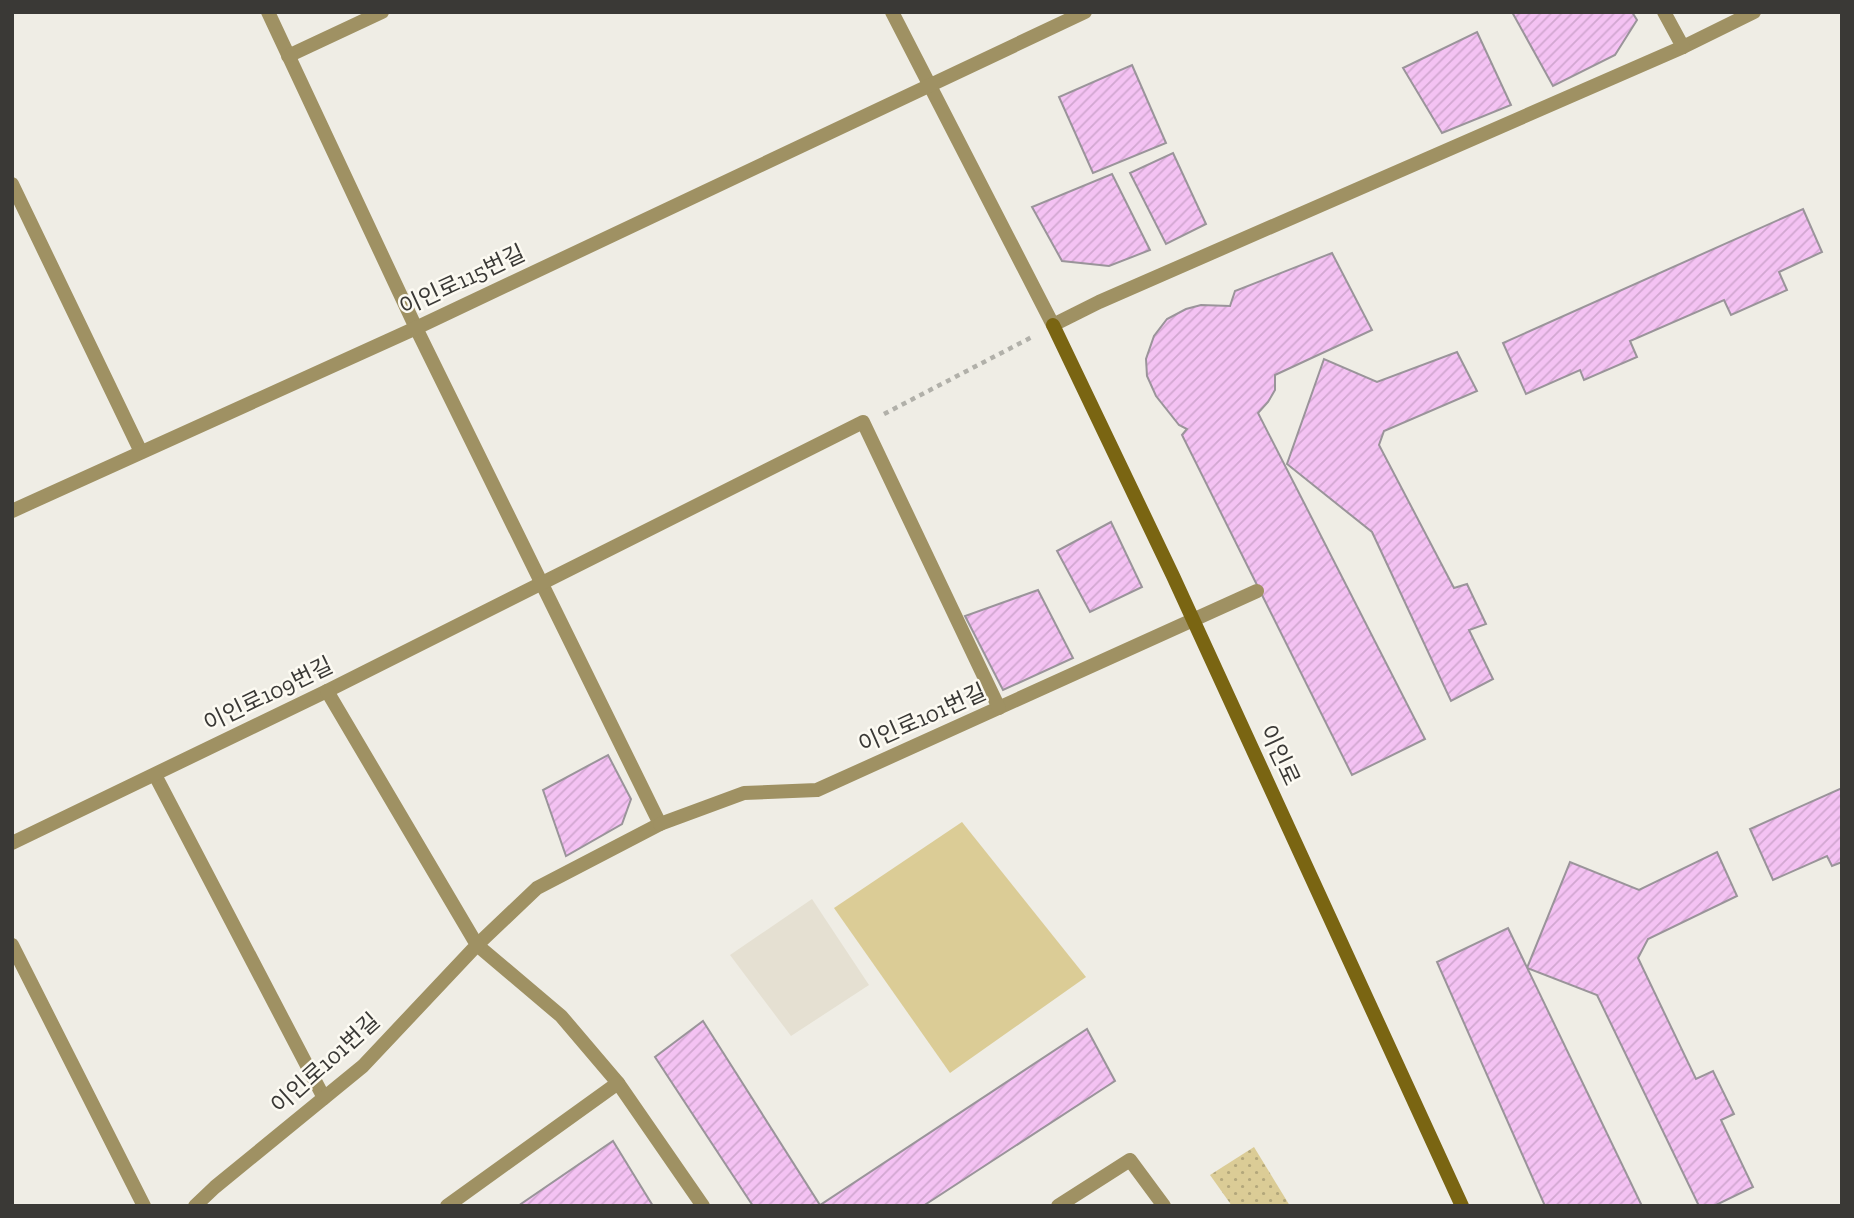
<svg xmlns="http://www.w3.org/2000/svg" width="1854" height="1218" font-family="'Zilla Slab','Noto Sans KR',serif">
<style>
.built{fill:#e5e0d2}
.park{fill:url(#park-dots)}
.pitch{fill:#dbcc96}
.building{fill:url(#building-hatch);stroke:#9a949a;stroke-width:2}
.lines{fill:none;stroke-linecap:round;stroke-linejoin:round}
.path{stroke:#b1b0a9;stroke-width:4.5;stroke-dasharray:5 5;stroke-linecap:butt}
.street{stroke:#9f9163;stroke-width:14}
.secondary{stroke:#7a6512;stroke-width:14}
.labels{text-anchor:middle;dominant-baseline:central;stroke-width:5;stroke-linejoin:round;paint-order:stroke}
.street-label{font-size:23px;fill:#3a3936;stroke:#fcfaf2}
</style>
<defs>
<pattern id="park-dots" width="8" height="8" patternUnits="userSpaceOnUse" patternTransform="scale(1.75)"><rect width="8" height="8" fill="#dbcc96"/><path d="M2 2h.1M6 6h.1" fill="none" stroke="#b3a77b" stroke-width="1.8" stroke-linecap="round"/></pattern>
<pattern id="building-hatch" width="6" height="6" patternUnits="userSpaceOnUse" patternTransform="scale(1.75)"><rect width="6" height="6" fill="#f4c2f3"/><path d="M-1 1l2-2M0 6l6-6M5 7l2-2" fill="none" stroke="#d2a7d1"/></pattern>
</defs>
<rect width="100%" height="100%" fill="#efede5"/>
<path class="built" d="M 812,899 L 869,985 L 791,1036 L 730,955 Z"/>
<path class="park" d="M 1254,1147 L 1290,1206 L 1232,1206 L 1210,1175 Z"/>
<path class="pitch" d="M 962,822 L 1086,977 L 950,1073 L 834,908 Z"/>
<g class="building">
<path d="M 1512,12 L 1632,12 L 1637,20 L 1615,55 L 1553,86 Z"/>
<path d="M 1477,32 L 1511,105 L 1442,133 L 1403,68 Z"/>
<path d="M 1132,65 L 1166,143 L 1093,173 L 1059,97 Z"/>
<path d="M 1173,153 L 1206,224 L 1166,244 L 1130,173 Z"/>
<path d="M 1112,174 L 1150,250 L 1109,266 L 1062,261 L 1032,207 Z"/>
<path d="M 1803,209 L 1822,252 L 1779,272 L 1787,290 L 1731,315 L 1724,300 L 1630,341 L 1637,357 L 1584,380 L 1580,370 L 1526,394 L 1503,343 Z"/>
<path d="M 1332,253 L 1372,330 L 1275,375 L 1275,390 L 1268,402 L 1258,413 L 1425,739 L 1352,775 L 1182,435 L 1187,429 L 1179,425 L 1156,396 L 1147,376 L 1146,359 L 1154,336 L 1167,319 L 1186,309 L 1201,305 L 1230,306 L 1235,291 Z"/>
<path d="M 1457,352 L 1477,391 L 1384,431 L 1379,445 L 1454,588 L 1467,584 L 1486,624 L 1469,630 L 1493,679 L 1451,701 L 1372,532 L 1287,464 L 1324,359 L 1377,382 Z"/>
<path d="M 1111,522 L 1142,587 L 1090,612 L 1057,551 Z"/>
<path d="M 1038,590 L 1073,658 L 1003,690 L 965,616 Z"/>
<path d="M 608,755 L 631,799 L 622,824 L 566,856 L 543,790 Z"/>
<path d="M 1842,788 L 1842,862 L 1832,866 L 1827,856 L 1773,880 L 1750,829 Z"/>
<path d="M 1717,852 L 1737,896 L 1648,939 L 1638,958 L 1696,1079 L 1713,1071 L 1734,1114 L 1721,1120 L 1753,1187 L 1714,1206 L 1699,1206 L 1597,995 L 1527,968 L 1570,862 L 1639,890 Z"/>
<path d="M 1508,928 L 1642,1206 L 1545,1206 L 1437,962 Z"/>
<path d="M 703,1021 L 820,1205 L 1087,1029 L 1115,1081 L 923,1206 L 753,1206 L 655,1057 Z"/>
<path d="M 613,1141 L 653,1206 L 518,1206 Z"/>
</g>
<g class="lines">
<path class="path" d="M 884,414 L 1032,337"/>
<g class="street">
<path d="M 268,12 L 416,328 L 660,824 L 537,888 L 477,945 L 561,1016 L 618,1083"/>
<path d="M 892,12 L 1053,325 L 1099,302 L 1683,47 L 1754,12"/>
<path d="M 1664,12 L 1683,47"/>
<path d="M 288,56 L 382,12"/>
<path d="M 12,184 L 141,452"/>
<path d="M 12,511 L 416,328 L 1085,12"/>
<path d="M 155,775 L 324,1098"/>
<path d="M 660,824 L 744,793 L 817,790 L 1257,591"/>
<path d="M 12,843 L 327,691 L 863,422 L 999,708"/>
<path d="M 12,945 L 144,1206"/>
<path d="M 195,1206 L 215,1187 L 363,1066 L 477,945 L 327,691"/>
<path d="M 447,1206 L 618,1083 L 703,1206"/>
<path d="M 1058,1206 L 1130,1160 L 1164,1206"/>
</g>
<path class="secondary" d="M 1053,325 L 1173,576 L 1462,1206"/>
</g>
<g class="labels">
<g class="street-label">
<text transform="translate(462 280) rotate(-25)">이인로115번길</text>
<text transform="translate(268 694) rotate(-26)">이인로109번길</text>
<text transform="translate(922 718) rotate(-24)">이인로101번길</text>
<text transform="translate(1280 755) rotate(65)">이인로</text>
<text transform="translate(325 1063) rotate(-42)">이인로101번길</text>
</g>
</g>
<rect width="1854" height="1218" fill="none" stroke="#3a3936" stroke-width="28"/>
</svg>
